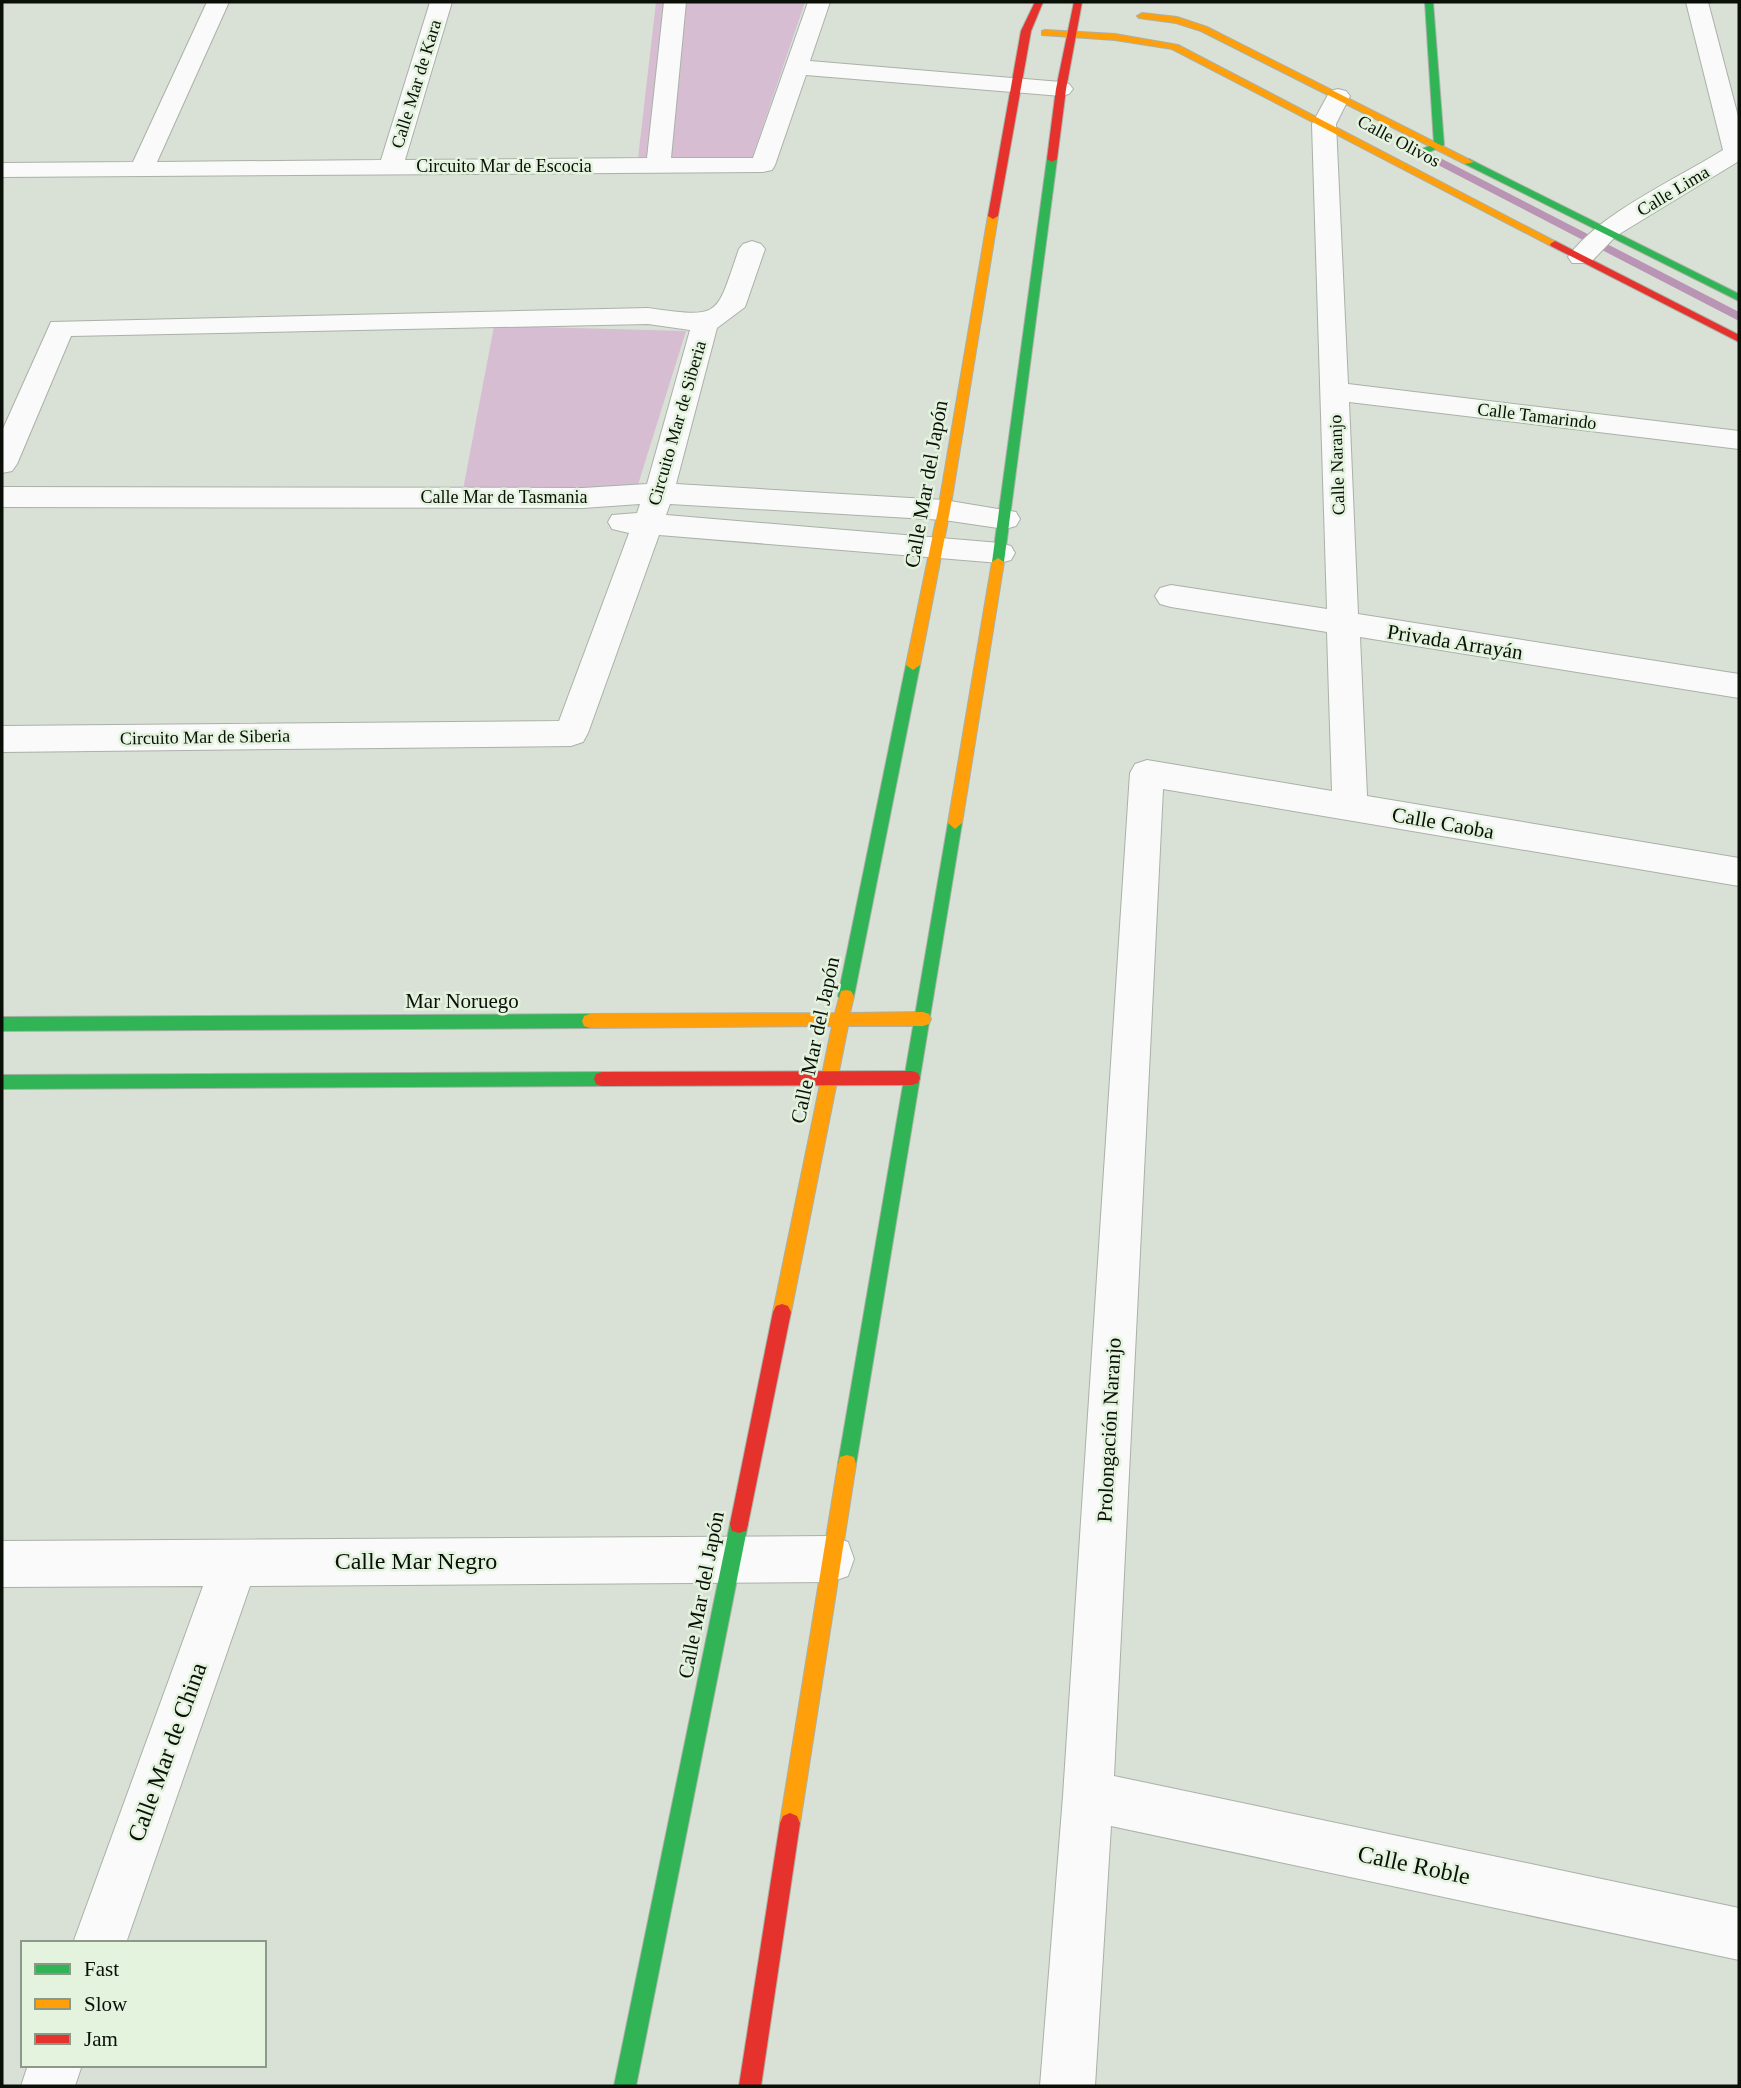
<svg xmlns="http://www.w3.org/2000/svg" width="1741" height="2088" font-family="'Times New Roman',serif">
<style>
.green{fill:#d6bdd2}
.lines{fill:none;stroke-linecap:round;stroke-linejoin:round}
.stream{fill:#ba94b5;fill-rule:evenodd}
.street-casing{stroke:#aab1a8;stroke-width:2}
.fast-casing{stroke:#aab1a8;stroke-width:2}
.slow-casing{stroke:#aab1a8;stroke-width:2}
.jam-casing{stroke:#aab1a8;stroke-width:2}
.street{fill:#f9faf9;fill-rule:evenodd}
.fast{fill:#30b455;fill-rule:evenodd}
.slow{fill:#ff9f0a;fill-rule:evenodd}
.jam{fill:#e5322d;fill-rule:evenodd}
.labels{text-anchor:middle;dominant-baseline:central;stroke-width:5;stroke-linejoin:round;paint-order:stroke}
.far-street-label{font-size:18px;fill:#0a0f08;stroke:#e3f3de}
.street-label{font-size:21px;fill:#0a0f08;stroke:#e3f3de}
.near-street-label{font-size:24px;fill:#0a0f08;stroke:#e3f3de}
</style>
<rect width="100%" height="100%" fill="#d9e1d6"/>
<g class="green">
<path d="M 656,2 L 805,2 L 749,167 L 637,167 Z"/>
<path d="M 494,326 L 686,331 L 636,491 L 462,495 Z"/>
</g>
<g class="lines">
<path class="stream" d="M 1411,147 L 1419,147 L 1739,312 L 1739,321 L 1411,151 Z"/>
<defs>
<g id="street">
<path d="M 207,2 L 229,2 L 157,162 L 381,160 L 430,2 L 452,2 L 405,160 L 647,158 L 664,2 L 686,2 L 671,158 L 753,158 L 808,2 L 830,2 L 810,61 L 1061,82 L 1069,84 L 1073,89 L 1069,94 L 1061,96 L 806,75 L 775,165 L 772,170 L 763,172 L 2,177 L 2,163 L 133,162 Z"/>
<path d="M 1686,2 L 1708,2 L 1739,120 L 1739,161 L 1616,236 L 1590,263 L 1572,263 L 1568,257 C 1597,215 1678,178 1723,150 Z"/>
<path d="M 1338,89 L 1346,91 L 1350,96 L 1336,124 L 1348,384 L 1739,431 L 1739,449 L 1349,402 L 1358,614 L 1739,674 L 1739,698 L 1360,637 L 1367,796 L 1739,858 L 1739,886 L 1163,789 L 1114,1776 L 1739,1908 L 1739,1960 L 1111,1826 L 1095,2086 L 1040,2086 L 1063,1796 L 1130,773 L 1135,764 L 1147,760 L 1332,791 L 1327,632 L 1171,607 L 1160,604 L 1155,596 L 1160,588 L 1171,585 L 1327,609 L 1312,124 L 1330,91 Z"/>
<path d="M 752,241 L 761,244 L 765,249 L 745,307 L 717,328 L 676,484 L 944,500 L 1016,512 L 1020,519 L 1016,526 L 1005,529 L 944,520 L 670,504 L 666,515 L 1000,543 L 1011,546 L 1015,553 L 1011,560 L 1000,563 L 659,535 L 588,733 L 583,742 L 571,746 L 2,752 L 2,726 L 559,721 L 629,533 L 612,529 L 608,522 L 612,515 L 637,513 L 640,504 L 583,508 L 2,507 L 2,487 L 583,488 L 647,484 L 690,330 L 648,324 L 71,336 L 17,464 L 12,471 L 2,473 L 2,431 L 51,322 L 648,308 C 722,318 715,318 739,249 L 743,244 Z"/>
<path d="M 831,1536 L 848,1542 L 854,1559 L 848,1576 L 831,1582 L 250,1586 L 126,1943 L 73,1943 L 203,1586 L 2,1587 L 2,1541 Z"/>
<path d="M 28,2065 L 82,2065 L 75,2086 L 21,2086 Z"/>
</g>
<g id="fast">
<path d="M 1425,2 L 1433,2 L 1444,145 L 1419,157 L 1415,156 L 1415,152 L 1434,144 Z"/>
<path d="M 1052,156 L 1057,159 L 1004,562 L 998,566 L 992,562 L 1047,159 Z"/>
<path d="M 1469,159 L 1739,294 L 1739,301 L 1465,164 L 1465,160 Z"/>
<path d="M 913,660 L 920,665 L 854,996 L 851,1001 L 841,1001 L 838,996 L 906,665 Z"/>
<path d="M 955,817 L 962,823 L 856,1464 L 854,1471 L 847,1473 L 840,1471 L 838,1464 L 948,823 Z"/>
<path d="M 590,1014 L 596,1016 L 598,1021 L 596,1026 L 590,1028 L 2,1031 L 2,1017 Z"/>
<path d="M 602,1072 L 608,1074 L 610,1079 L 608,1084 L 602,1086 L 2,1089 L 2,1075 Z"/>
<path d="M 739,1515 L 746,1517 L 748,1524 L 636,2086 L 614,2086 L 730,1524 L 732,1517 Z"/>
</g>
<g id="slow">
<path d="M 1142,13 L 1177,17 L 1207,27 L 1474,162 L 1465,164 L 1201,31 L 1176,23 L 1139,18 L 1137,16 Z"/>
<path d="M 1045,30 L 1115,34 L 1178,45 L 1560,244 L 1551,246 L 1172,49 L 1115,40 L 1042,35 L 1042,31 Z"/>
<path d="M 993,213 L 998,216 L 950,510 L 920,665 L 913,670 L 906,665 L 938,510 L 988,216 Z"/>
<path d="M 998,558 L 1004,562 L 962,823 L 955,829 L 948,823 L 992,562 Z"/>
<path d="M 846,990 L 851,991 L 854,996 L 850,1013 L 923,1012 L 929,1014 L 931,1019 L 929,1024 L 923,1026 L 848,1026 L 791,1312 L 788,1318 L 782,1320 L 776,1318 L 773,1312 L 832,1026 L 590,1028 L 584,1026 L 582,1021 L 584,1016 L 590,1014 L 835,1013 L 841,991 Z"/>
<path d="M 847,1455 L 854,1457 L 856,1464 L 800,1823 L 797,1830 L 790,1833 L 783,1830 L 780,1823 L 838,1464 L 840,1457 Z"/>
</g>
<g id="jam">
<path d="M 1035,2 L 1043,2 L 1031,31 L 998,216 L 993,219 L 988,216 L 1021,31 Z"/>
<path d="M 1074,2 L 1082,2 L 1066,89 L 1057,159 L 1052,162 L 1047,159 L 1056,89 Z"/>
<path d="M 1555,241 L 1739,335 L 1739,342 L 1551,246 L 1550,244 Z"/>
<path d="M 912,1071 L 918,1073 L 920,1078 L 918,1083 L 912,1085 L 602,1086 L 596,1084 L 594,1079 L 596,1074 L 602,1072 Z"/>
<path d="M 782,1304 L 788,1306 L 791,1312 L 748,1524 L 746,1531 L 739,1533 L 732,1531 L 730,1524 L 773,1312 L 776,1306 Z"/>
<path d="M 790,1813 L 797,1816 L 800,1823 L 761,2086 L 739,2086 L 780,1823 L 783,1816 Z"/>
</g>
</defs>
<use href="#street" class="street-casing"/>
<use href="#fast" class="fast-casing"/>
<use href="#slow" class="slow-casing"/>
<use href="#jam" class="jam-casing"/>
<use href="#street" class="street"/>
<use href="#fast" class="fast"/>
<use href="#slow" class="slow"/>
<use href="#jam" class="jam"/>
</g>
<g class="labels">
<g class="far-street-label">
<text transform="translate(416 84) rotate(-73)">Calle Mar de Kara</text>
<text transform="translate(1399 141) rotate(28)">Calle Olivos</text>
<text x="504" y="166">Circuito Mar de Escocia</text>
<text transform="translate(1673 191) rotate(-31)">Calle Lima</text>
<text transform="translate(1537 416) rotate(7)">Calle Tamarindo</text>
<text transform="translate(677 423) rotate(-74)">Circuito Mar de Siberia</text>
<text transform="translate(1337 465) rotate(-92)">Calle Naranjo</text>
<text x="504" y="497">Calle Mar de Tasmania</text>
<text transform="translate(205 737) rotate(-1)">Circuito Mar de Siberia</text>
</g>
<g class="street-label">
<text transform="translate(926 484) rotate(-80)">Calle Mar del Japón</text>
<text transform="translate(1455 642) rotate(9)">Privada Arrayán</text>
<text transform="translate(1443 823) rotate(10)">Calle Caoba</text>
<text x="462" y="1001">Mar Noruego</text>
<text transform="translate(815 1040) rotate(-78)">Calle Mar del Japón</text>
<text transform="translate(1109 1430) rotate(-87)">Prolongación Naranjo</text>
<text transform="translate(701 1595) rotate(-79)">Calle Mar del Japón</text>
</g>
<g class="near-street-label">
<text x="416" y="1561">Calle Mar Negro</text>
<text transform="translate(167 1752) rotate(-70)">Calle Mar de China</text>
<text transform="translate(1414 1865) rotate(12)">Calle Roble</text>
</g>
</g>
<rect width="1741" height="2088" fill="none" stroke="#0a0f08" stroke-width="7"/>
<rect x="21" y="1941" width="245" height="126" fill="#e3f3de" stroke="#8c9888" stroke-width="2"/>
<rect x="35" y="1964" width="35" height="10" fill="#30b455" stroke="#8c9888" stroke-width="2"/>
<text x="84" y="1976" font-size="21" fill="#0a0f08">Fast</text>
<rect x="35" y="1999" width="35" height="10" fill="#ff9f0a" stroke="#8c9888" stroke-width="2"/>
<text x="84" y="2011" font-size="21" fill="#0a0f08">Slow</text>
<rect x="35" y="2034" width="35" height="10" fill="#e5322d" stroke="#8c9888" stroke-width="2"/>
<text x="84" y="2046" font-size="21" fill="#0a0f08">Jam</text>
</svg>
